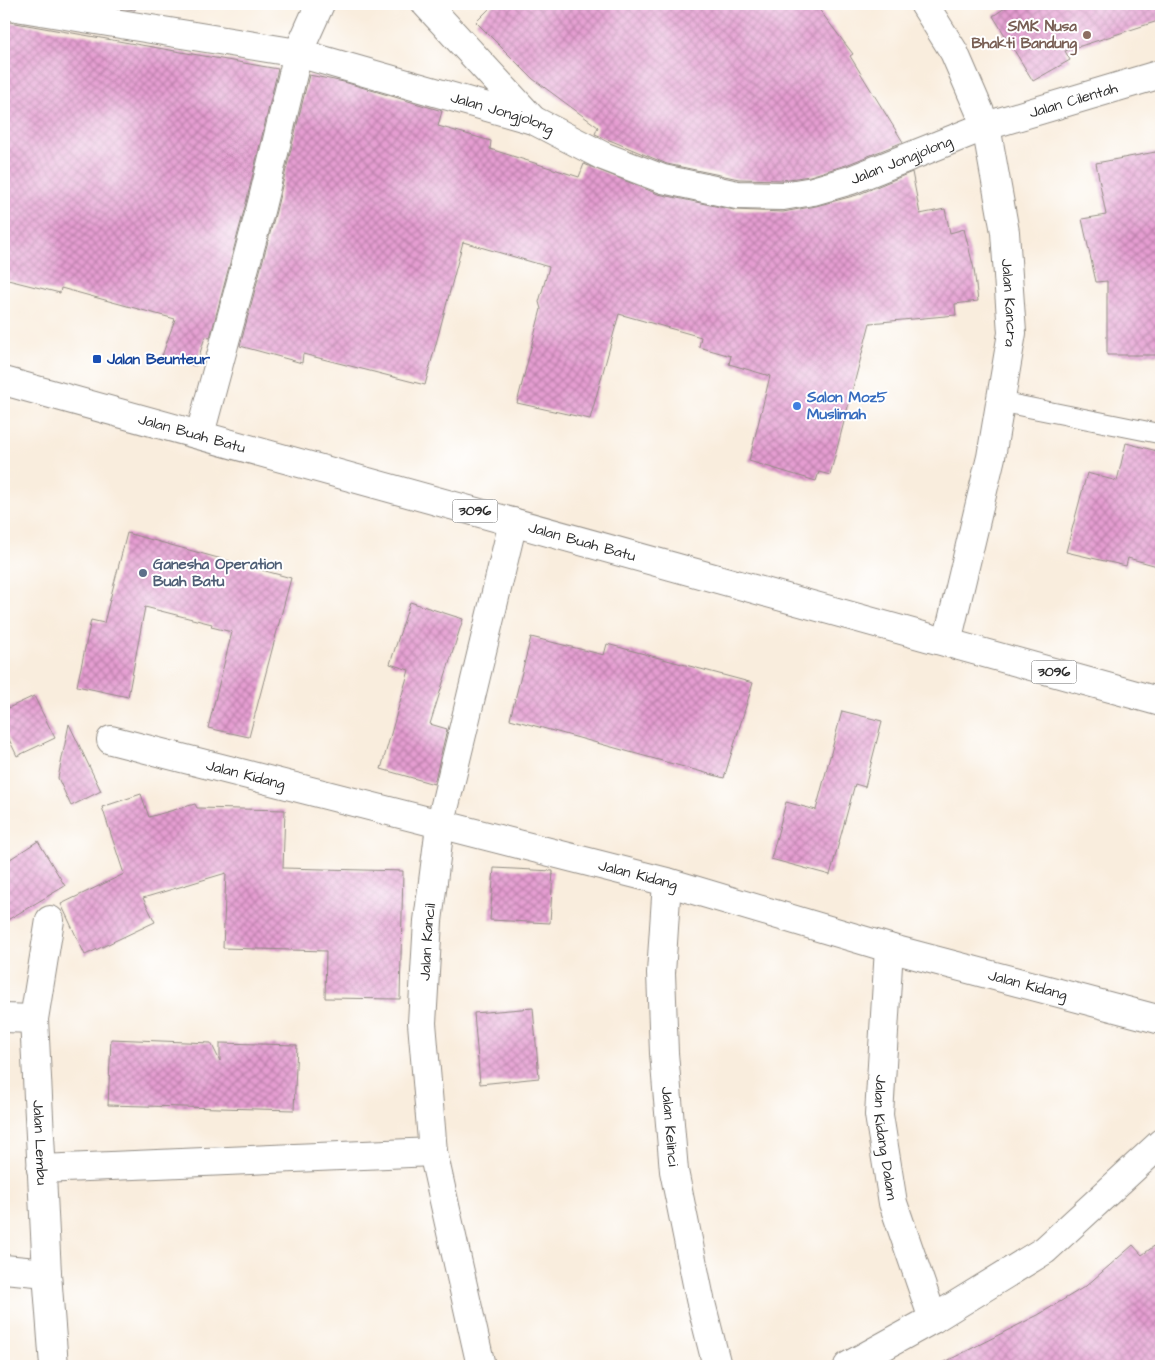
<svg xmlns="http://www.w3.org/2000/svg" width="1165" height="1370" font-family="'Architects Daughter',sans-serif">
<style>
.building{fill:url(#building-cross-hatch)}
.lines{fill:none;stroke-linecap:round;stroke-linejoin:round}
.lane-casing{stroke:#928c84;stroke-width:21}
.street-casing{stroke:#928c84;stroke-width:30}
.secondary-casing{stroke:#928c84;stroke-width:30}
.primary-casing{stroke:#928c84;stroke-width:30}
.lane{stroke:#fff;stroke-width:19}
.street{stroke:#fff;stroke-width:28}
.secondary{stroke:#fff;stroke-width:28}
.primary{stroke:#fff;stroke-width:28}
.education-dot{fill:#8d6e63;stroke:#fff;stroke-width:2}
.transit-dot{fill:#1a4fb4;stroke:#fff;stroke-width:2}
.shop-dot{fill:#3f7fe0;stroke:#fff;stroke-width:2}
.service-dot{fill:#5c6f8a;stroke:#fff;stroke-width:2}
.labels{text-anchor:middle;dominant-baseline:central;stroke-width:4;stroke-linejoin:round;paint-order:stroke}
.shield{fill:#fff;stroke:#6b6b6b;stroke-width:1}
.shield-label{font-size:14px;font-weight:bold;fill:#2b2b2b}
.education-label{font-size:15px;font-weight:bold;fill:#785e54;stroke:#fff;text-anchor:end}
.street-label{font-size:15px;fill:#2b2b2b;stroke:#fff}
.transit-label{font-size:15px;font-weight:bold;fill:#164399;stroke:#fff;text-anchor:start}
.shop-label{font-size:15px;font-weight:bold;fill:#366cbe;stroke:#fff;text-anchor:start}
.service-label{font-size:15px;font-weight:bold;fill:#4e5e75;stroke:#fff;text-anchor:start}
</style>
<defs>
<pattern id="building-cross-hatch" width="8" height="8" patternUnits="userSpaceOnUse" patternTransform="scale(1.25)"><rect width="8" height="8" fill="#e59dd1"/><path d="M0 0l8 8M0 8l8-8" fill="none" stroke="#ba80aa"/></pattern>
</defs>
<rect width="100%" height="100%" fill="#fff"/>
<filter id="ink" filterUnits="userSpaceOnUse"><feTurbulence type="fractalNoise" baseFrequency=".02" numOctaves="2"/><feDisplacementMap in="SourceGraphic" scale="10" xChannelSelector="R" yChannelSelector="G"/><feConvolveMatrix kernelMatrix="1 2 1 2 8 2 1 2 1" color-interpolation-filters="sRGB"/></filter>
<filter id="wash" filterUnits="userSpaceOnUse"><feTurbulence type="fractalNoise" baseFrequency=".0096" numOctaves="4" result="noise"/><feDisplacementMap in="SourceGraphic" scale="20" xChannelSelector="R" yChannelSelector="G"/><feGaussianBlur stdDeviation="1.12" result="paint"/><feColorMatrix in="noise" values="0 0 0 0 0 0 0 0 0 0 0 0 0 0 0 0 0 1.4 0 .05"/><feComposite in="paint" operator="in"/></filter>
<g filter="url(#wash)">
<rect width="100%" height="100%" fill="#f9eddd"/>
<g id="blocks">
<g class="building">
<path d="M 93,4 L 136,4 L 135,10 Z"/>
<path d="M 494,4 L 815,4 L 853,54 L 850,56 L 903,142 L 846,165 L 810,176 L 782,180 L 739,179 L 667,164 L 595,134 L 598,127 L 533,79 L 476,22 Z"/>
<path d="M 1011,4 L 1161,4 L 1161,20 L 1065,51 L 1070,60 L 1033,81 L 993,16 Z"/>
<path d="M 4,21 L 278,69 L 246,203 L 210,338 L 205,337 L 196,366 L 162,356 L 175,319 L 61,288 L 60,293 L 4,279 Z"/>
<path d="M 309,75 L 344,82 L 442,111 L 438,126 L 491,141 L 490,149 L 579,177 L 584,164 L 658,194 L 734,210 L 783,212 L 816,206 L 857,195 L 912,172 L 920,214 L 945,209 L 950,233 L 964,229 L 974,269 L 978,301 L 955,304 L 956,315 L 870,323 L 830,475 L 819,472 L 816,481 L 749,461 L 770,376 L 729,364 L 731,356 L 699,347 L 701,337 L 619,314 L 590,419 L 517,403 L 541,309 L 539,302 L 549,267 L 463,242 L 425,385 L 303,354 L 302,363 L 240,346 L 276,211 Z"/>
<path d="M 1161,151 L 1161,355 L 1107,355 L 1107,281 L 1096,282 L 1082,219 L 1106,215 L 1096,163 Z"/>
<path d="M 1126,443 L 1161,452 L 1161,567 L 1128,558 L 1126,566 L 1066,552 L 1087,473 L 1117,481 Z"/>
<path d="M 127,533 L 291,578 L 249,737 L 208,728 L 232,632 L 211,627 L 212,624 L 145,607 L 128,697 L 77,686 L 91,620 L 104,623 Z"/>
<path d="M 410,602 L 463,619 L 430,724 L 447,729 L 434,784 L 381,769 L 409,670 L 390,664 Z"/>
<path d="M 531,637 L 604,655 L 607,644 L 753,683 L 724,778 L 510,719 Z"/>
<path d="M 34,696 L 55,738 L 17,756 L 4,729 L 4,710 Z"/>
<path d="M 842,711 L 882,721 L 865,787 L 855,784 L 830,875 L 771,859 L 786,802 L 816,810 Z"/>
<path d="M 69,724 L 101,791 L 71,806 L 58,778 Z"/>
<path d="M 141,794 L 149,817 L 195,804 L 197,808 L 285,810 L 283,868 L 403,871 L 400,999 L 325,998 L 326,951 L 223,948 L 226,873 L 143,898 L 155,922 L 85,955 L 61,904 L 124,874 L 102,807 Z"/>
<path d="M 38,841 L 65,886 L 4,922 L 4,863 Z"/>
<path d="M 494,868 L 553,871 L 550,923 L 490,920 Z"/>
<path d="M 533,1008 L 539,1078 L 480,1084 L 474,1013 Z"/>
<path d="M 111,1039 L 211,1043 L 220,1061 L 220,1043 L 297,1045 L 294,1110 L 108,1105 Z"/>
<path d="M 1161,1241 L 1161,1366 L 937,1366 L 1038,1315 L 1086,1286 L 1133,1245 L 1142,1255 Z"/>
</g>
</g>
</g>
<g filter="url(#ink)">
<use href="#blocks" fill-opacity="0" stroke="#928c84" stroke-width="1"/>
<g class="lines">
<defs>
<path id="lane" d="M 1001,402 L 1161,434"/>
<g id="street">
<path d="M 426,4 L 533,120"/>
<path id="s1" d="M 4,5 L 298,53 L 533,120 L 603,156 L 663,179 L 737,195 L 783,196 L 813,191 L 851,180 L 986,126"/>
<path d="M 200,434 L 261,207 L 298,53 L 320,4"/>
<path id="s2" d="M 111,740 L 667,882 L 889,948 L 1161,1020"/>
<path id="s3" d="M 667,882 L 661,973 L 664,1053 L 674,1171 L 700,1299 L 717,1366"/>
<path id="s4" d="M 50,920 L 34,1019 L 47,1273 L 54,1366"/>
<path id="s5" d="M 889,948 L 879,1115 L 893,1203 L 933,1319"/>
<path d="M 4,1018 L 34,1019"/>
<path d="M 41,1169 L 433,1152"/>
<path d="M 4,1269 L 47,1273"/>
<path id="s6" d="M 481,1366 L 433,1152 L 422,1023 L 428,921 L 440,826 L 513,522"/>
<path d="M 848,1366 L 933,1319 L 1045,1250 L 1161,1143"/>
</g>
<g id="secondary">
<path id="s7" d="M 924,4 L 954,52 L 986,126 L 1005,232 L 1012,333 L 991,457 L 947,642"/>
<path id="s8" d="M 986,126 L 1161,74"/>
</g>
<g id="primary">
<path id="s9" d="M 4,381 L 1161,702"/>
</g>
</defs>
<use href="#lane" class="lane-casing"/>
<use href="#street" class="street-casing"/>
<use href="#secondary" class="secondary-casing"/>
<use href="#primary" class="primary-casing"/>
<use href="#lane" class="lane"/>
<use href="#street" class="street"/>
<use href="#secondary" class="secondary"/>
<use href="#primary" class="primary"/>
</g>
</g>
<circle class="education-dot" cx="1087" cy="35" r="5"/>
<rect class="transit-dot" x="92" y="354" width="10" height="10" rx="2.5"/>
<circle class="shop-dot" cx="797" cy="406" r="5"/>
<circle class="service-dot" cx="143" cy="573" r="5"/>
<g class="labels">
<g class="shield">
<rect x="452.5" y="499.5" width="45" height="23" rx="4"/>
<rect x="1031.5" y="660.5" width="45" height="23" rx="4"/>
</g>
<g class="shield-label">
<text x="475" y="511">3096</text>
<text x="1054" y="672">3096</text>
</g>
<g class="education-label">
<text x="1077" y="26">SMK Nusa<tspan x="1077" dy="17">Bhakti Bandung</tspan></text>
</g>
<g class="street-label">
<text stroke="none"><textPath href="#s8" startOffset="91">Jalan Cilentah</textPath></text>
<text stroke="none"><textPath href="#s1" startOffset="511">Jalan Jongjolong</textPath></text>
<text stroke="none"><textPath href="#s1" startOffset="931">Jalan Jongjolong</textPath></text>
<text stroke="none"><textPath href="#s7" startOffset="316">Jalan Kancra</textPath></text>
<text stroke="none"><textPath href="#s9" startOffset="195">Jalan Buah Batu</textPath></text>
<text stroke="none"><textPath href="#s9" startOffset="600">Jalan Buah Batu</textPath></text>
<text stroke="none"><textPath href="#s2" startOffset="139">Jalan Kidang</textPath></text>
<text stroke="none"><textPath href="#s2" startOffset="544">Jalan Kidang</textPath></text>
<text stroke="none"><textPath href="#s6" startOffset="430">Jalan Kancil</textPath></text>
<text stroke="none"><textPath href="#s2" startOffset="949">Jalan Kidang</textPath></text>
<text stroke="none"><textPath href="#s3" startOffset="245">Jalan Kelinci</textPath></text>
<text stroke="none"><textPath href="#s5" startOffset="190">Jalan Kidang Dalam</textPath></text>
<text stroke="none"><textPath href="#s4" startOffset="224">Jalan Lembu</textPath></text>
</g>
<g class="transit-label">
<text x="107" y="359">Jalan Beunteur</text>
</g>
<g class="shop-label">
<text x="807" y="397">Salon Moz5<tspan x="807" dy="17">Muslimah</tspan></text>
</g>
<g class="service-label">
<text x="153" y="564">Ganesha Operation<tspan x="153" dy="17">Buah Batu</tspan></text>
</g>
</g>
<rect width="1165" height="1370" fill="none" stroke="#fff" stroke-width="20"/>
</svg>
